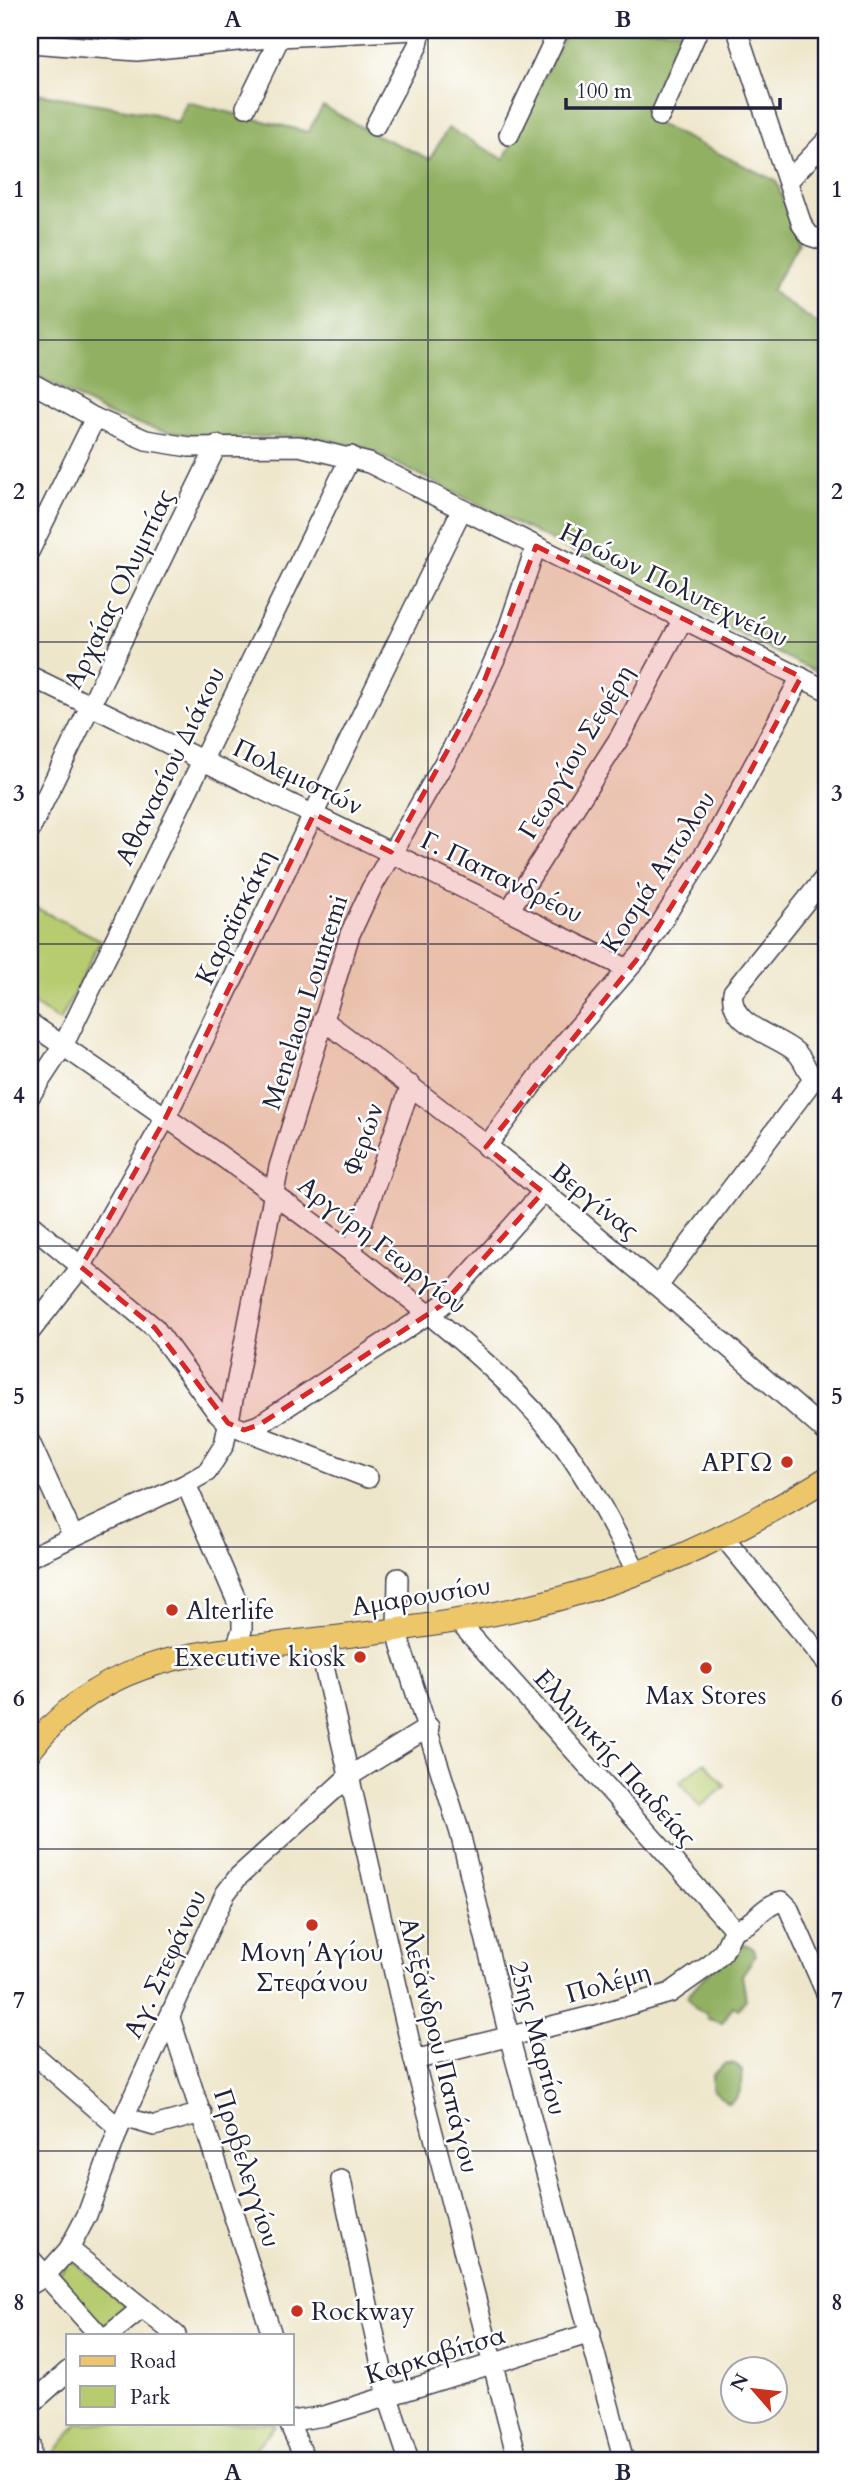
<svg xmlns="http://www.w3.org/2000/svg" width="856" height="2491" font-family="Cardo,serif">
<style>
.green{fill:#b7cc6f;stroke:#6c7755;stroke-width:2}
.forest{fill:#91b062;stroke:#5a694e;stroke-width:2}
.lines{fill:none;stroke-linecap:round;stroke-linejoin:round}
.minor-casing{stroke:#413f50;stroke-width:22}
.major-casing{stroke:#413f50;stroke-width:25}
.minor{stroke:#fff;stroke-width:19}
.major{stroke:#ecc669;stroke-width:23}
.marked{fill:#d62828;fill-opacity:0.2;stroke:#d62828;stroke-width:5;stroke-dasharray:14 9;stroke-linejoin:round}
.grid{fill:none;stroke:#22223b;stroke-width:2;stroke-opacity:0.55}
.poi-dot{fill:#c8321e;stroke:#fff;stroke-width:2.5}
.labels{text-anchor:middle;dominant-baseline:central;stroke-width:5;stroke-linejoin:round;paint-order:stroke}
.street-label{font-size:26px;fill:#22223b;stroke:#fff}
.poi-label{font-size:26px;fill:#22223b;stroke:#fff;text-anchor:end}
.neatline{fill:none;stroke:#22223b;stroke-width:2.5}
.grid-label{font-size:23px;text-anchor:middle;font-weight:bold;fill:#22223b}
</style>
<rect width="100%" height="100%" fill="#fff"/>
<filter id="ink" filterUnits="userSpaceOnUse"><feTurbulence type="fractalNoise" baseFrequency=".0143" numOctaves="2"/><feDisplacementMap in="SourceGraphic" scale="14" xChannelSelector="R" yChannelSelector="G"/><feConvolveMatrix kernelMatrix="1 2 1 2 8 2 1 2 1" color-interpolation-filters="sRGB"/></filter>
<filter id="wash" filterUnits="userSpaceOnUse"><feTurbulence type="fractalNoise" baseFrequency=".00686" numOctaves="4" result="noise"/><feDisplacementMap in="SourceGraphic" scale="28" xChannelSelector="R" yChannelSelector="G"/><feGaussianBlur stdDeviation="1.57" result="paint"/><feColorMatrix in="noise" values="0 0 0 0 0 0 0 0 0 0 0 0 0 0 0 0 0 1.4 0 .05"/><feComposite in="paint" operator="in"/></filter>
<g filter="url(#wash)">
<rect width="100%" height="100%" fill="#eee6ca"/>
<g class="green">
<path d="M 43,30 L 275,30 L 137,46 L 44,37 Z"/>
<path d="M 30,905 L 101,940 L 60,1021 L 30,1002 Z"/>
<path d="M 705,1762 L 725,1786 L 700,1807 L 680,1782 Z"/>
<path d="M 70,2260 L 131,2310 L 106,2331 L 55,2278 Z"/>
<path d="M 78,2423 L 272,2423 L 275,2425 L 246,2461 L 48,2461 Z"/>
</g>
<g class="forest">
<path d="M 567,30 L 693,30 L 651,121 L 776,181 L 799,242 L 771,291 L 826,330 L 826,677 L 361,446 L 302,436 L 213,438 L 162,431 L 107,414 L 30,372 L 30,92 L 155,114 L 177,123 L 187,102 L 308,132 L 323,106 L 372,133 L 430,159 L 448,128 L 504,159 Z"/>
<path d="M 736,1941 L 752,1947 L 756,1955 L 742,1975 L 746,1999 L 738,2009 L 733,2006 L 722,2023 L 708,2019 L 706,2013 L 696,2009 L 687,1996 Z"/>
<path d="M 726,2063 L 735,2064 L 742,2071 C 740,2086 744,2096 728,2103 L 712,2089 L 712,2075 Z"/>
</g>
</g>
<g filter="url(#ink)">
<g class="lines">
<defs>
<g id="minor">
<path d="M 737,30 L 802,225 L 810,236 L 826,241"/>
<path d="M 30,43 L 137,51 L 280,37 L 414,30"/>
<path d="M 246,107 L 280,37"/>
<path d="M 660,116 L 698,30"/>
<path d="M 375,126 L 418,45 L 421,30"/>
<path d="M 509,135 L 559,30"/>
<path d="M 788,181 L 826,141"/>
<path d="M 30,382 L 95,418 L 146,440 L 189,447 L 299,446 L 369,463 L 826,690"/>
<path d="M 30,550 L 95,418"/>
<path d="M 30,676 L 628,969"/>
<path d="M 30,830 L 217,445"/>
<path d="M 510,909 L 620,737 L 683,619"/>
<path d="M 323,1020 C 498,1149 663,1289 826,1432"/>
<path d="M 30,1023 C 155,1110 282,1195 400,1291 C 460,1339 518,1387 565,1448 C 593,1487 614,1530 637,1572"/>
<path d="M 30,1096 L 63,1046 L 351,456"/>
<path d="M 486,1147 L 560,1048 L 642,953 L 715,837 L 801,677"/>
<path d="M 30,1224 L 155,1328 L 215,1410 L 228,1423 L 244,1430 L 259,1425 L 442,1305 L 543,1192"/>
<path d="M 352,1251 L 411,1085"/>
<path d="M 658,1286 L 813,1080 C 808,1072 803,1058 796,1052 C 775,1034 728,1026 733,992 L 826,876"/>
<path d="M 30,1332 L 81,1267 L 165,1119 L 462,509"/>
<path d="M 244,1430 L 368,1478"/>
<path d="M 30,1442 L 73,1536"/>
<path d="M 186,1484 L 242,1613 L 242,1630 L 236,1647"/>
<path d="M 722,1535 L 826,1662"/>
<path d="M 30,1557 L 186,1484 L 207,1472 L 224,1445 L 279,1167 L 350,934 L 371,889 L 452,749 L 480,692 L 507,632 L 536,546"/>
<path d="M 398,1578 L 397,1630 L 401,1646 L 460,1833 L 509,2036 L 624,2461"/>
<path d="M 458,1621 L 734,1929"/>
<path d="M 318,1640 L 414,2060 L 518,2461"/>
<path d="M 734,1929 C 754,1926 762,1905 782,1901 L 788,1907 L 826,1993"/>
<path d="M 170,2018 L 272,2335"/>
<path d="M 30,2051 L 119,2128"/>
<path d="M 414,2060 L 592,2016 L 670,1993 L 711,1964 L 723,1952 L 734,1929"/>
<path d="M 124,2117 L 154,2126 L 202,2113"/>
<path d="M 341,2180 L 388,2397 L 409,2461"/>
<path d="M 69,2249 L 176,2335"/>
<path d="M 30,2258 L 99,2335"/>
<path d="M 30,2285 L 45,2276 L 69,2249 L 87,2215 L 119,2128 L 225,1894 L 238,1877 L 348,1777 L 429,1727"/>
<path d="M 109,2335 L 142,2308"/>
<path d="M 30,2405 L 68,2371"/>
<path d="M 292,2421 L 324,2416 L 591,2333"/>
<path d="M 289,2423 L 306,2461"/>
<path d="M 30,2444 L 31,2461"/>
</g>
<path id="major" d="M 30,1751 C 106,1650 207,1653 320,1639 C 391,1631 461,1622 530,1606 C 634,1582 735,1535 826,1479"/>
</defs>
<use href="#minor" class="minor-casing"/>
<use href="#major" class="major-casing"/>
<use href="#minor" class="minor"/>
<use href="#major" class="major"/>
</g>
</g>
<path class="marked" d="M 536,546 L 801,677 L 715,837 L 642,953 L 486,1147 L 543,1192 L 442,1305 L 259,1425 L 244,1430 L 228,1423 L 155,1328 L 81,1267 L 165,1119 L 314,814 L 391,852 L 480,692 Z"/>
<path class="grid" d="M 428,30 L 428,2461M 30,340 L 826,340M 30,642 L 826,642M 30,944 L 826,944M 30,1246 L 826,1246M 30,1547 L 826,1547M 30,1849 L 826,1849M 30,2151 L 826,2151"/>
<g class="poi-dot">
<circle cx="787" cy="1462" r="7"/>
<circle cx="172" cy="1610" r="7"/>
<circle cx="360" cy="1657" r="7"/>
<circle cx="706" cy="1668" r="7"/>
<circle cx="312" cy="1925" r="7"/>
<circle cx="297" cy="2311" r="7"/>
</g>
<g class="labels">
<g class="street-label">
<text transform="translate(674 585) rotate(26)">Ηρώων Πολυτεχνείου</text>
<text transform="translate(119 589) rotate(-64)">Αρχαίας Ολυμπίας</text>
<text transform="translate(576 752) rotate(-59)">Γεωργίου Σεφέρη</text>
<text transform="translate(170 766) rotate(-64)">Αθανασίου Διάκου</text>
<text transform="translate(298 777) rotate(26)">Πολεμιστών</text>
<text transform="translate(658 872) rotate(-57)">Κοσμά Αιτωλου</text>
<text transform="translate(502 877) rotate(26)">Γ. Παπανδρέου</text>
<text transform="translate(235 917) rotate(-64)">Καραϊσκάκη</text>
<text transform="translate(305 1002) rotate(-72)">Menelaou Lountemi</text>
<text transform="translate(363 1139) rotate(-71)">Φερών</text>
<text transform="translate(595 1201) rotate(39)">Βεργίνας</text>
<text transform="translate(382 1245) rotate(38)">Αργύρη Γεωργίου</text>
<text transform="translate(421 1596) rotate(-9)">Αμαρουσίου</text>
<text transform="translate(615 1758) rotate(48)">Ελληνικής Παιδείας</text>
<text transform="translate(165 1964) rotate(-65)">Αγ. Στεφάνου</text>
<text transform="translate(608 1983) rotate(-16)">Πολέμη</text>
<text transform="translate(538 2038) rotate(75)">25ης Μαρτίου</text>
<text transform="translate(439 2045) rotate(76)">Αλεξάνδρου Παπάγου</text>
<text transform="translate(247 2168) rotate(72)">Προβελεγγίου</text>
<text transform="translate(435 2355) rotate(-17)">Καρκαβίτσα</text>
</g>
<g class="poi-label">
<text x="773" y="1462">ΑΡΓΩ</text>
<text x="186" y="1610" text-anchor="start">Alterlife</text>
<text x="346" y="1657">Executive kiosk</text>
<text x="706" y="1695" text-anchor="middle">Max Stores</text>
<text x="312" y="1952" text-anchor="middle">Μονη΄Αγίου<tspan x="312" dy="30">Στεφάνου</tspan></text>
<text x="311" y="2311" text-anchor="start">Rockway</text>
</g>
</g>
<rect width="856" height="2491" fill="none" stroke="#fff" stroke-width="77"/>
<rect x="66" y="2334" width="228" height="91" fill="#ffffff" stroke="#a7a7b1" stroke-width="2"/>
<rect x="80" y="2356" width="35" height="10" fill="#ecc669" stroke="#a7a7b1" stroke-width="2"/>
<text x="130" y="2368" font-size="21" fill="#22223b">Road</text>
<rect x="80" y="2386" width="35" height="21" fill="#b7cc6f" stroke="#a7a7b1" stroke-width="2"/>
<text x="130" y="2404" font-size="21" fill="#22223b">Park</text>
<g transform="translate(754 2390) rotate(298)"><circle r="33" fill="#ffffff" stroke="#a7a7b1" stroke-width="2"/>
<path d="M0-5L12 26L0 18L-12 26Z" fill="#c8321e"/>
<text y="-10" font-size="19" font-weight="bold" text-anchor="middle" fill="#22223b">N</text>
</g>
<path d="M566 98v10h214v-10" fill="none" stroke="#22223b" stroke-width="3.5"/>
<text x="576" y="98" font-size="21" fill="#22223b" stroke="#ffffff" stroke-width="5" paint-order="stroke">100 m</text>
<rect x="38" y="38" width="780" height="2414" class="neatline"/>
<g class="grid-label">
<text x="233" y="27">A</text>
<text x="623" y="27">B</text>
<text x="19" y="197">1</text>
<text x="837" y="197">1</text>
<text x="19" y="499">2</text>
<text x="837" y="499">2</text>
<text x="19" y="801">3</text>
<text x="837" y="801">3</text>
<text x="19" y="1103">4</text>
<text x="837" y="1103">4</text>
<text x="19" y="1404">5</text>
<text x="837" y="1404">5</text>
<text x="19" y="1706">6</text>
<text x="837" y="1706">6</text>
<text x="19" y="2008">7</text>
<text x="837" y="2008">7</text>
<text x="19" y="2310">8</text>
<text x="837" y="2310">8</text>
<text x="233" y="2480">A</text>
<text x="623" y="2480">B</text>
</g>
</svg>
